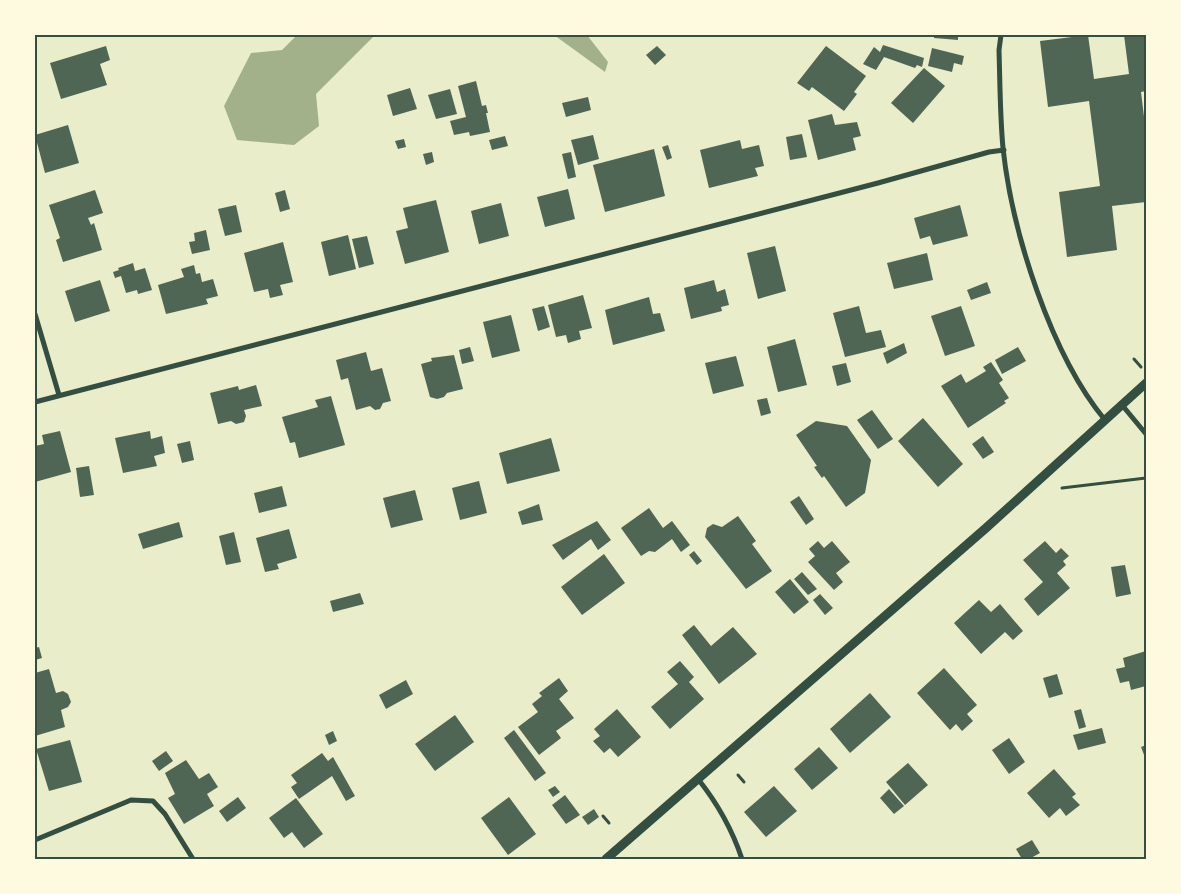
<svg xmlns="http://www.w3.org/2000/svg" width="1181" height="894" font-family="'IBM Plex Serif',serif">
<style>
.water{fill:#a3b18a}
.building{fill:#4f6655}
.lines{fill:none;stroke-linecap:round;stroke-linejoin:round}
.path{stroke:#344e41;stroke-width:3}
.minor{stroke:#344e41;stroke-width:5}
.tertiary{stroke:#344e41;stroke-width:9}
.neatline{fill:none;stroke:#344e41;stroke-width:2}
</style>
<rect width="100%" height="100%" fill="#e9edc9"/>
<g class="water">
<path d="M 297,35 L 375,35 L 316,94 L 319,126 L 294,145 L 237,140 L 224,106 L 251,53 L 282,50 Z"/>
<path d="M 554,35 L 587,35 L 608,62 L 605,72 Z"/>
</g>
<g class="building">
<path d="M 934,35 L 958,35 L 958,40 L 934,38 Z"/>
<path d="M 1088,35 L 1094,79 L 1129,74 L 1124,35 L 1146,35 L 1146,91 L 1141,92 L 1146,133 L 1146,202 L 1112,206 L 1117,250 L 1067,257 L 1059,192 L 1100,186 L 1089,101 L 1048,107 L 1040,41 Z"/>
<path d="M 883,45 L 924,58 L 922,67 L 917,65 L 915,68 L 884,57 L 876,70 L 863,64 L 874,47 L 880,52 Z"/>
<path d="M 106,46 L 110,60 L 100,64 L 107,85 L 61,99 L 50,63 Z"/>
<path d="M 657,46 L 666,55 L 655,65 L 646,55 Z"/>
<path d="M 826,46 L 866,76 L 854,92 L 857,94 L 844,111 L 812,87 L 809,91 L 797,83 Z"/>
<path d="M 932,48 L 964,56 L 962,65 L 954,63 L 952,72 L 928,66 Z"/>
<path d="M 924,68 L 945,86 L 913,123 L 891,103 Z"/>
<path d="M 476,81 L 482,106 L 486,105 L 488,113 L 486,113 L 490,132 L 470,136 L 469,132 L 454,135 L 450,121 L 466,117 L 458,86 Z"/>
<path d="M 410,88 L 417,109 L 393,116 L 387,95 Z"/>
<path d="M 450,89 L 457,114 L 436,119 L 428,95 Z"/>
<path d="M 588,97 L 591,110 L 566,117 L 562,103 Z"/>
<path d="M 832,114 L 835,125 L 857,122 L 861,136 L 853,138 L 856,150 L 818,160 L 808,120 Z"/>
<path d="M 68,125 L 79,163 L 45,173 L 35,135 Z"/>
<path d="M 802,134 L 807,157 L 790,160 L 786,137 Z"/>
<path d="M 593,135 L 599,159 L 578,165 L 571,140 Z"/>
<path d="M 505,136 L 508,146 L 492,150 L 489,140 Z"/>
<path d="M 404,139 L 406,147 L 398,149 L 395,141 Z"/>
<path d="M 740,140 L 742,149 L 759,145 L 764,166 L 755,168 L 758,176 L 709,188 L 700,150 Z"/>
<path d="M 668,145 L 672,158 L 667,160 L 662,147 Z"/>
<path d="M 654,149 L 665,196 L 605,212 L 593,165 Z"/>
<path d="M 432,152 L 434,162 L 426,165 L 423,154 Z"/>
<path d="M 571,152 L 576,177 L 568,179 L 562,154 Z"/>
<path d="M 568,189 L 575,219 L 545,227 L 537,197 Z"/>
<path d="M 95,190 L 103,213 L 88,218 L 91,225 L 94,223 L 102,250 L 63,262 L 56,240 L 60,238 L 49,205 Z"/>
<path d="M 285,190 L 290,209 L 280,212 L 275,193 Z"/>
<path d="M 436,200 L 449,252 L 405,264 L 396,231 L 408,228 L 403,208 Z"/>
<path d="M 501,203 L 509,236 L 479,244 L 471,211 Z"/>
<path d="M 236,205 L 242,232 L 225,236 L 218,209 Z"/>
<path d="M 960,205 L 968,236 L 933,245 L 930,236 L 920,239 L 914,218 Z"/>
<path d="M 206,230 L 210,250 L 192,254 L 189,242 L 195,241 L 194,233 Z"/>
<path d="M 348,235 L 356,269 L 329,276 L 321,242 Z"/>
<path d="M 367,236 L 374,264 L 359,268 L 352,239 Z"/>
<path d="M 283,242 L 293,282 L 280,285 L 283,295 L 270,298 L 268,289 L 254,292 L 244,253 Z"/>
<path d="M 775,246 L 786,291 L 758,299 L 747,253 Z"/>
<path d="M 927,253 L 933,280 L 894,289 L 887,263 Z"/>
<path d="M 133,263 L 135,271 L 145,268 L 152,290 L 138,294 L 137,290 L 126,293 L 121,276 L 115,278 L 113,272 L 119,270 L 118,268 Z"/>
<path d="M 194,265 L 196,274 L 200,273 L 202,282 L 213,279 L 218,296 L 206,299 L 208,304 L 166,314 L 158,285 L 184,277 L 181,269 Z"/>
<path d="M 100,280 L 110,311 L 75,322 L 65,291 Z"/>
<path d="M 714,280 L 717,292 L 725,289 L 729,305 L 721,307 L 722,311 L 691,319 L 684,288 Z"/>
<path d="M 987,282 L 991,293 L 971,300 L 967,290 Z"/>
<path d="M 583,295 L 592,328 L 579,331 L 581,339 L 568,343 L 566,335 L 556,337 L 548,305 Z"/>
<path d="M 649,297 L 653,314 L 660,313 L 665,331 L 613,345 L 605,310 Z"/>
<path d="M 544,306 L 550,327 L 538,331 L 532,309 Z"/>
<path d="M 859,306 L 866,333 L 881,330 L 886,347 L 845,357 L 833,313 Z"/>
<path d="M 961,306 L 975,346 L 945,356 L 931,316 Z"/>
<path d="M 511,315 L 520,351 L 492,358 L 483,322 Z"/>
<path d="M 795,339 L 807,385 L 778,392 L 767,347 Z"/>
<path d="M 904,343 L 907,353 L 887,364 L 883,353 Z"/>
<path d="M 470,347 L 474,361 L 462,364 L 459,350 Z"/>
<path d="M 1018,347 L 1026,361 L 1002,374 L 995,360 Z"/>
<path d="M 366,352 L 371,371 L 382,368 L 391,401 L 383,403 L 380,409 L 375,410 L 370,406 L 356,410 L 348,378 L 341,380 L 336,360 Z"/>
<path d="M 454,355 L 463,389 L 447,393 L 444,397 L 437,399 L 430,397 L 421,364 L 432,361 L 431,358 Z"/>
<path d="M 736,356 L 744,386 L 713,394 L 705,363 Z"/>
<path d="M 991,362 L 1003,380 L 999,383 L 1009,398 L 1004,401 L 1006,403 L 968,428 L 941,386 L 961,374 L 966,383 L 986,371 L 983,367 Z"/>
<path d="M 846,363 L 851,382 L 837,386 L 832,366 Z"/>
<path d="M 256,385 L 262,406 L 244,410 L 246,416 L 244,422 L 236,424 L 231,421 L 218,424 L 210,393 L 238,386 L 239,390 Z"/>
<path d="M 331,396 L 345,445 L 299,458 L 295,442 L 290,443 L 282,417 L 318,407 L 315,400 Z"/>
<path d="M 767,398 L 771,413 L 761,416 L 757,400 Z"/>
<path d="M 872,410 L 893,439 L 878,449 L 857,420 Z"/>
<path d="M 923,418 L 963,464 L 938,487 L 898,441 Z"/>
<path d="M 816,421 L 847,426 L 871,460 L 865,493 L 846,507 L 824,476 L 822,478 L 814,467 L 817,466 L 796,435 Z"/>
<path d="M 60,431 L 71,472 L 35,482 L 35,446 L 44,444 L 42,435 Z"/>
<path d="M 150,431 L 151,439 L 162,436 L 165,453 L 154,456 L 157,466 L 123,473 L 115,438 Z"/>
<path d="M 983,436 L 994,452 L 983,459 L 972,444 Z"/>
<path d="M 551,438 L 560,471 L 507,484 L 499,453 Z"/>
<path d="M 190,441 L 194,460 L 182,463 L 177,444 Z"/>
<path d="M 89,466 L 94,495 L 80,497 L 76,468 Z"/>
<path d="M 479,481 L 487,513 L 460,520 L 452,488 Z"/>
<path d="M 282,486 L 287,506 L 259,513 L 254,493 Z"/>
<path d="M 415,490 L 423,520 L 391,528 L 383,498 Z"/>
<path d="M 799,496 L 814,519 L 806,525 L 790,502 Z"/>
<path d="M 539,504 L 543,520 L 522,525 L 518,512 Z"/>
<path d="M 649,508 L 663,528 L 672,521 L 690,545 L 681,552 L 672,539 L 655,552 L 649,551 L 641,556 L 621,528 Z"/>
<path d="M 738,516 L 756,541 L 752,544 L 772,571 L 746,589 L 705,537 L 707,528 L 713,524 L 722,527 Z"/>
<path d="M 597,521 L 611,540 L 598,550 L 591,539 L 563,560 L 552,545 Z"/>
<path d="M 179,522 L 183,537 L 143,549 L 138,534 Z"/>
<path d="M 289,529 L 297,558 L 277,564 L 279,569 L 265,572 L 256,538 Z"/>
<path d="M 234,532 L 241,562 L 226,565 L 219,536 Z"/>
<path d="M 818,541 L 824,548 L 832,541 L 850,562 L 836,573 L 843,582 L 834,590 L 808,562 L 815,556 L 809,549 Z"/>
<path d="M 1045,541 L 1056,553 L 1061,548 L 1069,556 L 1063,561 L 1066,565 L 1057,573 L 1070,588 L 1038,616 L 1024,599 L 1043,582 L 1023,560 Z"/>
<path d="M 694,551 L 702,561 L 697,565 L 689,555 Z"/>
<path d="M 604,554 L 625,583 L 582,615 L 561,587 Z"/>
<path d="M 1125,565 L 1131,594 L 1116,597 L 1111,567 Z"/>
<path d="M 802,572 L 817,589 L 808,595 L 794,579 Z"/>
<path d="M 790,579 L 809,602 L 794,614 L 775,592 Z"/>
<path d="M 360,593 L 364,604 L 333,612 L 330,601 Z"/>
<path d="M 820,594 L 833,608 L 825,615 L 813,600 Z"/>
<path d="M 979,600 L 991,612 L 1000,604 L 1023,631 L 1013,640 L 1005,632 L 981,654 L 954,623 Z"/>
<path d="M 694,625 L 711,646 L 733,627 L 757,654 L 719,684 L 682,635 Z"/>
<path d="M 39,647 L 42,658 L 35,660 L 35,648 Z"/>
<path d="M 1146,651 L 1146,686 L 1131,690 L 1129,681 L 1120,683 L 1116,669 L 1125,667 L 1123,658 Z"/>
<path d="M 680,661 L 694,677 L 689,682 L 704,699 L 670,729 L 651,707 L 678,684 L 667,672 Z"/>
<path d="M 944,668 L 977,705 L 967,714 L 973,721 L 962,731 L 956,724 L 950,730 L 917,693 Z"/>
<path d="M 49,669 L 56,693 L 63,691 L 68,694 L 71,702 L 68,707 L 61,710 L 65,727 L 35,736 L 35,673 Z"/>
<path d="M 1057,674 L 1063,694 L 1049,698 L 1043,678 Z"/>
<path d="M 559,678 L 568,691 L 559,699 L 574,718 L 556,731 L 561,738 L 539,755 L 518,727 L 538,712 L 532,704 L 542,696 L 539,693 Z"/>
<path d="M 406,680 L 413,694 L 386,709 L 379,695 Z"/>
<path d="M 870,693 L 891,717 L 850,753 L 830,729 Z"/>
<path d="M 617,709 L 641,737 L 618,757 L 610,748 L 604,753 L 593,741 L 600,736 L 594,729 Z"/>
<path d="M 1081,709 L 1086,727 L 1079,729 L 1074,711 Z"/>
<path d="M 455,715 L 474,742 L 435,771 L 415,744 Z"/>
<path d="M 1102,728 L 1106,743 L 1078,750 L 1073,735 Z"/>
<path d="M 514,730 L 546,773 L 535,781 L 504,738 Z"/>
<path d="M 333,731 L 337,741 L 329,745 L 325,735 Z"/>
<path d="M 1009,738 L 1025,762 L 1009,774 L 992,750 Z"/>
<path d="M 70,740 L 82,782 L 49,791 L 36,749 Z"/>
<path d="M 1146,745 L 1146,760 L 1141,747 Z"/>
<path d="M 819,747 L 838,768 L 812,790 L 794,769 Z"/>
<path d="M 166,751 L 173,761 L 159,771 L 152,761 Z"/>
<path d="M 322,753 L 328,761 L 333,757 L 355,796 L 346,801 L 332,776 L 299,799 L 291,787 L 297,783 L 291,775 Z"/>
<path d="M 186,760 L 199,779 L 209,773 L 218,787 L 207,794 L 214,806 L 184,824 L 168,798 L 175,794 L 165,773 Z"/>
<path d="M 908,763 L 928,785 L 905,805 L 886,782 Z"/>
<path d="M 1054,769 L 1076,794 L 1072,797 L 1080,805 L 1066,816 L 1060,808 L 1049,818 L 1027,793 Z"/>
<path d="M 555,786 L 560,792 L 553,797 L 548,790 Z"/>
<path d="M 774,786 L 797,811 L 766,837 L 744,812 Z"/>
<path d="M 889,789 L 904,806 L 894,814 L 880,798 Z"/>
<path d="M 565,795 L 580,815 L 566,824 L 552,805 Z"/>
<path d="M 238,797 L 246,808 L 227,822 L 219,811 Z"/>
<path d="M 509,797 L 536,834 L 508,855 L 481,818 Z"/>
<path d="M 296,798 L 323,834 L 304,848 L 292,832 L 284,838 L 269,818 Z"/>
<path d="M 594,809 L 599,817 L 588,825 L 582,817 Z"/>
<path d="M 1032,840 L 1040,853 L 1029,859 L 1022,859 L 1016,849 Z"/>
</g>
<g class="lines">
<g class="path">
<path d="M 1134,359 L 1141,367"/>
<path d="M 1062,488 L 1146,478"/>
<path d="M 738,775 L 744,782"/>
<path d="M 603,816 L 609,823"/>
</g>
<g class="minor">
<path d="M 1001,35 L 999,50 C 1000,83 1000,116 1003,148 C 1012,232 1051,355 1105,420"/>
<path d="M 35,314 L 59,395"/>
<path d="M 35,402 L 878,183 L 989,152 L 1004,150"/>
<path d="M 1122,405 L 1146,434"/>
<path d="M 698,779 C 718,804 732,829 742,859"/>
<path d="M 35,840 L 131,800 L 153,801 L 165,814 L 193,859"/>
</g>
<path class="tertiary" d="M 606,859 L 986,528 L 1146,383"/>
</g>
<rect width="1181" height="894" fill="none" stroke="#fefae0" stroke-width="72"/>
<rect x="36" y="36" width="1109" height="822" class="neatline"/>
</svg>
